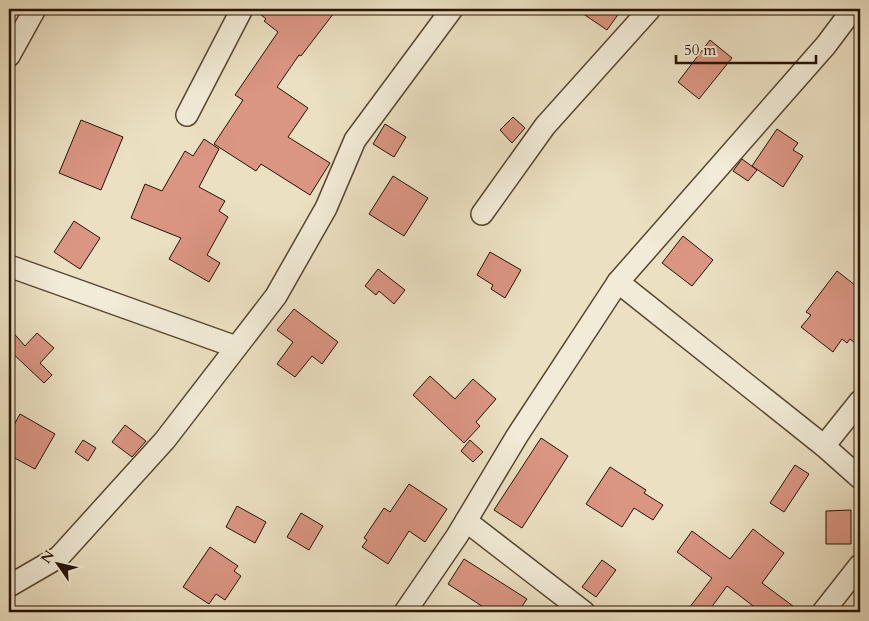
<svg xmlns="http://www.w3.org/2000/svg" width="869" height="621" font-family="Cardo,serif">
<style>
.building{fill:#da9583;stroke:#271301}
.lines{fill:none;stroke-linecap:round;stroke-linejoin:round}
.street-casing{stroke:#584631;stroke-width:24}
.street{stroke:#f2ebd7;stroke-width:21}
</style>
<rect width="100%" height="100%" fill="#ebe0c2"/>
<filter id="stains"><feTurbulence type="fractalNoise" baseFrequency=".004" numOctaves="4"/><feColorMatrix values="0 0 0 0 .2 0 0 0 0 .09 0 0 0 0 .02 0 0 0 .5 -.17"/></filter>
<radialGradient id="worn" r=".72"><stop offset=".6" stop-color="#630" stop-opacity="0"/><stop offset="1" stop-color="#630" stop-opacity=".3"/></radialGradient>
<g class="building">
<path d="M 254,9 L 337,9 L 301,56 L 299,55 L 277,87 L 308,108 L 288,137 L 330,163 L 310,195 L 261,164 L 256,171 L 214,144 L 243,100 L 235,95 L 278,32 L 264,21 L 266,19 Z"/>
<path d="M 576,9 L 622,9 L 607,30 Z"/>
<path d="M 710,40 L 732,58 L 699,99 L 678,82 Z"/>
<path d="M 513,117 L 525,128 L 512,143 L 500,130 Z"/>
<path d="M 81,120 L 123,137 L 101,190 L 59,173 Z"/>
<path d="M 385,124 L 406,137 L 394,157 L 373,144 Z"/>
<path d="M 777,129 L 798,143 L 793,150 L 803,156 L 783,187 L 752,166 Z"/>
<path d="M 204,139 L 219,149 L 199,187 L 225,201 L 219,211 L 228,217 L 207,255 L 220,263 L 209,282 L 169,259 L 181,238 L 131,218 L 145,184 L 162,191 L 185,151 L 193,156 Z"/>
<path d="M 742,159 L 757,170 L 748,181 L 733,171 Z"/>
<path d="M 393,176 L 428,198 L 404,236 L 369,214 Z"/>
<path d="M 74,221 L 100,238 L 80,269 L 54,252 Z"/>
<path d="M 683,236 L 713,260 L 692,286 L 662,263 Z"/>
<path d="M 490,252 L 521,270 L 505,298 L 491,289 L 493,285 L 477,275 Z"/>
<path d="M 378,269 L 405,290 L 394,304 L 379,291 L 376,295 L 365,286 Z"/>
<path d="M 837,271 L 860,289 L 860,347 L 850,339 L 847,343 L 842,339 L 833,352 L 801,327 L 811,315 L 806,312 Z"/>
<path d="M 294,309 L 338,342 L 322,364 L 312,356 L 295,377 L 277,364 L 293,342 L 277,330 Z"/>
<path d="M 9,328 L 25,346 L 37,333 L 54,348 L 40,363 L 52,375 L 44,383 L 9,350 Z"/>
<path d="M 430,376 L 455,399 L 473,379 L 496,399 L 476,422 L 480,426 L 464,443 L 413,395 Z"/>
<path d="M 20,414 L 55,434 L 35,469 L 9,455 L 9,434 Z"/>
<path d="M 125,425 L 146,441 L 132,457 L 112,442 Z"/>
<path d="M 541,438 L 568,456 L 522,528 L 494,510 Z"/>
<path d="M 83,440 L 96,448 L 88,461 L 75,452 Z"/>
<path d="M 470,440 L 483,452 L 473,462 L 461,451 Z"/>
<path d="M 795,465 L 809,474 L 784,512 L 770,503 Z"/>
<path d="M 610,467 L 646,490 L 644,493 L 663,505 L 653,520 L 634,508 L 622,527 L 586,504 Z"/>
<path d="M 409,484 L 447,509 L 425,542 L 409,531 L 388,564 L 362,547 L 367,540 L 364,538 L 384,508 L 390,512 Z"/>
<path d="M 237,506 L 266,522 L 255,543 L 226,527 Z"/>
<path d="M 851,510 L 851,544 L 826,544 L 826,511 Z"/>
<path d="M 301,513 L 323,526 L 309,550 L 287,537 Z"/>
<path d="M 753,529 L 784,553 L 762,583 L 801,612 L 761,612 L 727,586 L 708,612 L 686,612 L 712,578 L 677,552 L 692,531 L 730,559 Z"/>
<path d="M 210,547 L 238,566 L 234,571 L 241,576 L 225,600 L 216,594 L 209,604 L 183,587 Z"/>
<path d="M 464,559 L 527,599 L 518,612 L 491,612 L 448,584 Z"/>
<path d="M 602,560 L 616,570 L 596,597 L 582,587 Z"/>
</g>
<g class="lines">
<defs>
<g id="street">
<path d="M 9,56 L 35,9"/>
<path d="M 187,115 L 242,9"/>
<path d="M 482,214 L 545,126 L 650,9"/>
<path d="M 9,266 L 236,347"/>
<path d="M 618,282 L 824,446 L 860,478"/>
<path d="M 824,446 L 860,401"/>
<path d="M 466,521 L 584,612"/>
<path d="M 9,586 L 59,557 L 165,440 L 276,296 L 326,208 L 355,140 L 452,9"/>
<path d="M 405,612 L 457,536 L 517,436 L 618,282 L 826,45 L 853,9"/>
<path d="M 823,612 L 860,565"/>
</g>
</defs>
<use href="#street" class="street-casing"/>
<use href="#street" class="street"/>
</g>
<rect width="869" height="621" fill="none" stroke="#ebe0c2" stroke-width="30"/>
<rect x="10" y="10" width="849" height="601" fill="none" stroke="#271301" stroke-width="2.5"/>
<rect x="15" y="15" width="839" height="591" fill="none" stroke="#271301"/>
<g transform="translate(58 564) rotate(304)" stroke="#f2ebd7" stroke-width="4" paint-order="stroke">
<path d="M0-4L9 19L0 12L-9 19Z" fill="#271301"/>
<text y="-8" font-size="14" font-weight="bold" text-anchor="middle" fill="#271301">N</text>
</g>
<path d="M676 55v8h140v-8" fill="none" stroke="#271301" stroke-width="2.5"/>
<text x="684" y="55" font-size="15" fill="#271301" stroke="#f2ebd7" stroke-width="4" paint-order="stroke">50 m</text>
<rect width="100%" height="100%" filter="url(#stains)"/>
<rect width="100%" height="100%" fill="url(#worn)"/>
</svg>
